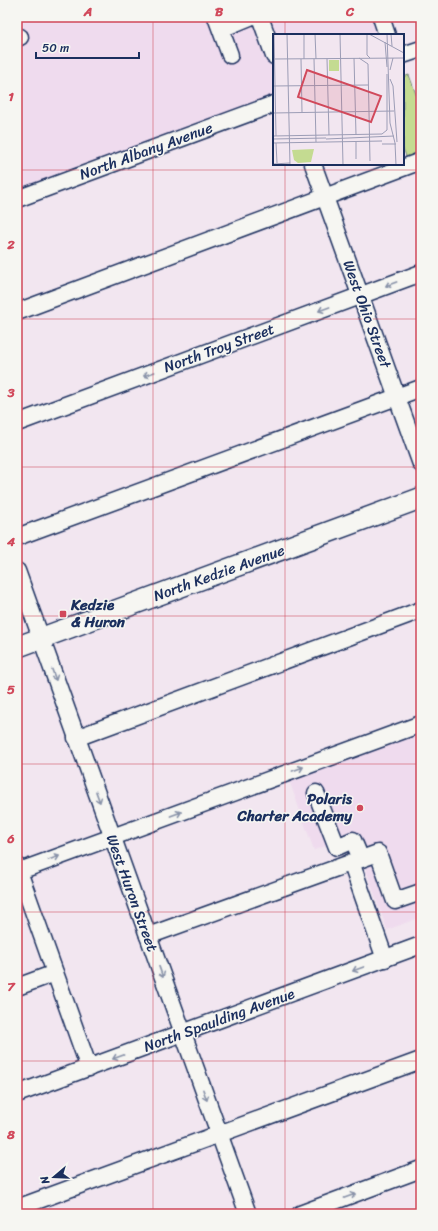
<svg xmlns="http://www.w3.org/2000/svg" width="438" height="1231" font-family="Sriracha,sans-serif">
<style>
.built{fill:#efdbee}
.park{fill:#c4db91;stroke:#708578}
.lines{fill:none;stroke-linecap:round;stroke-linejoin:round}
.minor-casing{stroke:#1b2f5e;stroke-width:19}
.major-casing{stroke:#1b2f5e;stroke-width:23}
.minor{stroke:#f6f6f2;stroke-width:16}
.major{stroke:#f6f6f2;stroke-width:20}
.oneway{stroke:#8892a8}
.grid{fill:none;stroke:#d1495b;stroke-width:1;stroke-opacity:0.55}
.poi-dot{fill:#d1495b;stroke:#f6f6f2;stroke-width:1.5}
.labels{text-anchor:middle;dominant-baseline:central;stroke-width:3;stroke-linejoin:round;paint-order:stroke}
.street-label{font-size:15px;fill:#1b2f5e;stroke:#f6f6f2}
.poi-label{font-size:15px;font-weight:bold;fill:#1b2f5e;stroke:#f6f6f2;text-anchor:start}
.inset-road{fill:none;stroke:#9c9db6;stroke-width:1}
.view{fill:#d1495b;fill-opacity:0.15;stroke:#d1495b;stroke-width:2}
.inset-edge{fill:none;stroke:#1b2f5e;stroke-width:2}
.neatline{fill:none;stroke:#d1495b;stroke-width:1.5}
.grid-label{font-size:13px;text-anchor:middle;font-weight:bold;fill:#d1495b}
</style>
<rect width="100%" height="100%" fill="#f2e6f0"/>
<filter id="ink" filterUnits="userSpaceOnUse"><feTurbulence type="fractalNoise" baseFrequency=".025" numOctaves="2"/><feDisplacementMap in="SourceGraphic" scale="8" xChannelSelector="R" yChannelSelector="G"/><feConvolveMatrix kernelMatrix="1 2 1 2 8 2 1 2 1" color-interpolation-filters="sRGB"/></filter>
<g filter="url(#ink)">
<g class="built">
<path d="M 17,17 L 376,17 L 382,35 L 274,35 L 274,95 L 17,189 Z"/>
<path d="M 421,734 L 421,917 L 387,930 L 354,836 L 314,850 L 289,780 Z"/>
</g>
<path class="park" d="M 409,75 L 421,108 L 421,157 L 408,162 L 403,148 L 403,77 Z"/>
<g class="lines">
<defs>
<g id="minor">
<path d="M 216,17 L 230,55"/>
<path d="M 260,17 L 274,56"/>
<path d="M 381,17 L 387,35"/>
<path d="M 221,29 L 250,17"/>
<path d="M 17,38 L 20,37"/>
<path d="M 403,55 L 421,49"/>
<path d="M 313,164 L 421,464"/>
<path d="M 17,199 L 274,104"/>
<path d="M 17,312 L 421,161"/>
<path d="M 17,423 L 421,273"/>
<path d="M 17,537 L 421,388"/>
<path d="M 17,571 L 248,1214"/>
<path d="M 76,738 L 421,610"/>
<path d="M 316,793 L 337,847 L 353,840 L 361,859"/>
<path d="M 351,862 L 385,959"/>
<path d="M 17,866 L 89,1068"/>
<path d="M 17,872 L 421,724"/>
<path d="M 148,936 L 378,853 L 395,901 L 421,892"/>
<path d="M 17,987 L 55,973"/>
<path d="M 17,1094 L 421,945"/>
<path d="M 17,1208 L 421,1060"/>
<path d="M 300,1214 L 421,1169"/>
</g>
<path id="major" d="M 17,647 L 421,498"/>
</defs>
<use href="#minor" class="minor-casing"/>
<use href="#major" class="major-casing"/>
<use href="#minor" class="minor"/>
<use href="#major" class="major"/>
</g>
<defs><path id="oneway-shaft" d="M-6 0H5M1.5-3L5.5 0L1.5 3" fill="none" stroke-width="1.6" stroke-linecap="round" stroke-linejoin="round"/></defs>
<g class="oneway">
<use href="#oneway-shaft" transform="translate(391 284) rotate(160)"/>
<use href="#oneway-shaft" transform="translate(324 309) rotate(160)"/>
<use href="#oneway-shaft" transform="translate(149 374) rotate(160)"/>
<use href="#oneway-shaft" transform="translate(54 675) rotate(70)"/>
<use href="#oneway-shaft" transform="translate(298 769) rotate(-20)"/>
<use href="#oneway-shaft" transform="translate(98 797) rotate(70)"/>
<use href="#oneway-shaft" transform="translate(176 814) rotate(-20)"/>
<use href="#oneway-shaft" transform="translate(54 858) rotate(-20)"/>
<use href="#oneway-shaft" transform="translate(358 969) rotate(160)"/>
<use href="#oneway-shaft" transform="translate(161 972) rotate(70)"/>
<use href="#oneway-shaft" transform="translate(118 1057) rotate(160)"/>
<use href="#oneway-shaft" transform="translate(205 1095) rotate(70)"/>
<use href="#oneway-shaft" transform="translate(350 1196) rotate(-20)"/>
</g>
</g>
<path class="grid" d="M 153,17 L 153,1214M 285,17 L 285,35M 285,164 L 285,1214M 17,170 L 421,170M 17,319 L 421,319M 17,467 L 421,467M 17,616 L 421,616M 17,764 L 421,764M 17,912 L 421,912M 17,1061 L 421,1061"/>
<g class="poi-dot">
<rect x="59" y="610" width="8" height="8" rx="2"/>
<circle cx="360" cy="808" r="4"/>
</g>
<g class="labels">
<g class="street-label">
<text transform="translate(146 151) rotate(-20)">North Albany Avenue</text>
<text transform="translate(367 314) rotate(70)">West Ohio Street</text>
<text transform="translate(219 348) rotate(-20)">North Troy Street</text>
<text transform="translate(219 573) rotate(-20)">North Kedzie Avenue</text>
<text transform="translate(132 893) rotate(70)">West Huron Street</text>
<text transform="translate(219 1020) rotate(-20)">North Spaulding Avenue</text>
</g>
<g class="poi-label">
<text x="71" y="605">Kedzie<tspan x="71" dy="17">&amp; Huron</tspan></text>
<text x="352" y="799" text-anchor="end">Polaris<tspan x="352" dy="17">Charter Academy</tspan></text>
</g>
</g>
<g transform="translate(273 34)">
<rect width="131" height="131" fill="#f2e6f0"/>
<path d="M 56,26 L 66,26 L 66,37 L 56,37 ZM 41,115 L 38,128 L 25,129 L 21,126 L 19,116 Z" fill="#c4db91"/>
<path class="inset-road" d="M 1,0 L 3,102M 14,0 L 17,131M 31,0 L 31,25M 42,0 L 43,25M 67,0 L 70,131M 94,0 L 94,21 L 97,24M 96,0 L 131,19M 114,0 L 117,89 L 122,109 L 123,131M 118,0 L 119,12M 112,8 L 114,33M 81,24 L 83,101M 86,24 L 95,30 L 97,127M 0,25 L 131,24M 28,25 L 29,78M 41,25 L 43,108M 54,25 L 56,101M 117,36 L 120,24M 117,45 L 120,52 L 124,108M 0,52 L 95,51M 0,79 L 121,77M 109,100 L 114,96 L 114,40M 0,102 L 109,100M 0,105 L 53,104M 53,105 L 121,102M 83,108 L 83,125M 0,109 L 109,107M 3,109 L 4,129M 109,110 L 123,110M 0,130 L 17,129"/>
<path class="view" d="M 34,36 L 108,62 L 98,88 L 25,63 Z"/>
<rect width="131" height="131" class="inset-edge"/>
</g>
<rect width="438" height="1231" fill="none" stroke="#f6f6f2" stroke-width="44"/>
<g transform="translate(54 1177) rotate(251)" stroke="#f6f6f2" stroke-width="3" paint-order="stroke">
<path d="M0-3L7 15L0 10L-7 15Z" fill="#1b2f5e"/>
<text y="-6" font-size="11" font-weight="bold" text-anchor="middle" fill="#1b2f5e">N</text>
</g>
<path d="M36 52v6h103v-6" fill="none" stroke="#1b2f5e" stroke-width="2"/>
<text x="42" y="52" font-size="12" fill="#1b2f5e" stroke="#f6f6f2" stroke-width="3" paint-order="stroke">50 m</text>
<rect x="22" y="22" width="394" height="1187" class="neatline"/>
<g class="grid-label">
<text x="88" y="16">A</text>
<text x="219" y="16">B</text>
<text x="350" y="16">C</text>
<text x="11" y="101">1</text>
<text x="11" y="249">2</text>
<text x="11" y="397">3</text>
<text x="11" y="546">4</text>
<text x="11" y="694">5</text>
<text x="11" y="843">6</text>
<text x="11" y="991">7</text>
<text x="11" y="1139">8</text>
</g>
</svg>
